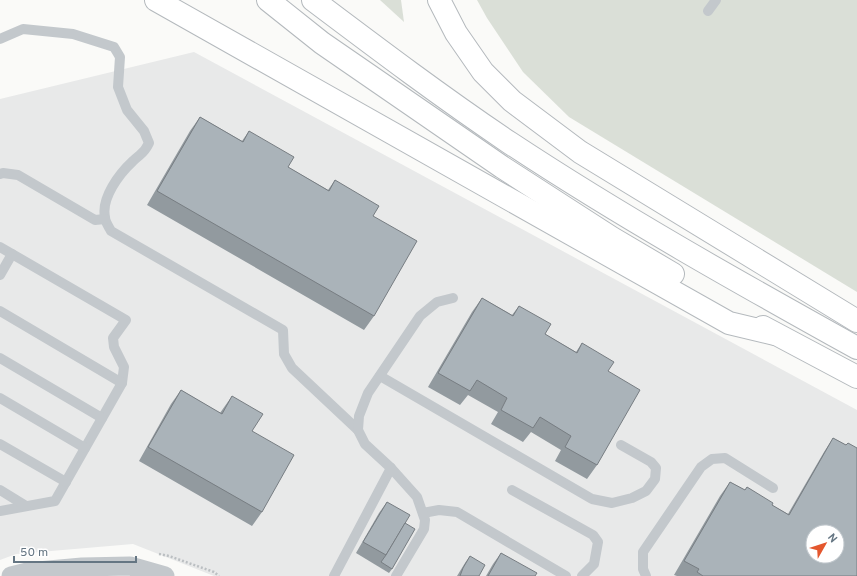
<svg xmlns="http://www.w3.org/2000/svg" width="857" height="576" font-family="Overpass,sans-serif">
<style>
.built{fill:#e8e9e9;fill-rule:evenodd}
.green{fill:#dadfd7}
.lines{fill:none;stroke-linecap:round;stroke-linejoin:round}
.highway-casing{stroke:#b4b9bd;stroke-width:24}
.path{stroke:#bbbfc2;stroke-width:2.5;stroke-dasharray:2 2;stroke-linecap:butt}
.lane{stroke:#c3c8cc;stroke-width:10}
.street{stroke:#c3c8cc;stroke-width:19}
.highway{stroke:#fff;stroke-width:22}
.wall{fill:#929a9f}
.building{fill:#aab3b9;stroke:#777d82;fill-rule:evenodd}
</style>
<rect width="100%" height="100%" fill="#fafaf8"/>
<path class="built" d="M 194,52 L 857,410 L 857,576 L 214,576 L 133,544 L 16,554 L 0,560 L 0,99 ZM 813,532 L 837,532 L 837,556 L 813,556 Z"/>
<g class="green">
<path d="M 380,0 L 401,0 L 404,22 Z"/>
<path d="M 477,0 L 857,0 L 857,292 L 569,117 L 523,72 L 487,18 Z"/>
</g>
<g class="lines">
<defs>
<g id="highway">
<path d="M 156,0 L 729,323 L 775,334"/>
<path d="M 268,0 L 322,43 L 502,167 L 612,238 L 673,274"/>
<path d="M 313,0 C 378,49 443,98 510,143 C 622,217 740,283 857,348"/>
<path d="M 439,0 L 456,33 L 483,72 L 512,101 L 580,152 L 857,321"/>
<path d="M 763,327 L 857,377"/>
</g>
</defs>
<use href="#highway" class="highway-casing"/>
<path class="path" d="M 159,554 L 169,556 L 214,572 L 219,576"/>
<g class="lane">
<path d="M 708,11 L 716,0"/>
<path d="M 0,39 L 23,29 L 73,34 L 114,47 L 120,57 L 118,87 L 127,110 L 144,131 L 149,143 C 144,154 141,153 133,161 C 119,174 101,198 105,217 C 105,222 109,227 111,231 L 283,330 L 284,354 L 292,368 L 358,430"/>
<path d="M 0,174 L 3,173 L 18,175 L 95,220 L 105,219"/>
<path d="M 0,247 L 126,320 L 113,338 L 114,347 L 124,367 L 122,383 L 55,501 L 0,511"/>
<path d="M 0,275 L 12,254"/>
<path d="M 0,311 L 122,383"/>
<path d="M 0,358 L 102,418"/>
<path d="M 380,376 L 592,499 L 612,503 L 632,498 L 646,491 L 655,479 L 656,468 L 651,462 L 621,445"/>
<path d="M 0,398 L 85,448"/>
<path d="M 0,444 L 66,482"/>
<path d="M 0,490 L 26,506"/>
<path d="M 512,490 L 593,535 L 598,542 L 594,564 L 582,576"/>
<path d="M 423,513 L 439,510 L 457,512 L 566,576"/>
<path d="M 334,576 L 391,468"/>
<path d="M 396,576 L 424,529 L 425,520 L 417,497 L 391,468 L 365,444 L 358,430 L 359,416 L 368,393 L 420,316 L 437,302 L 453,298"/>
<path d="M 646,576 L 643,569 L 643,552 L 701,467 L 712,459 L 725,458 L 773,488"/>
</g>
<path class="street" d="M 11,576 L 27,572 L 82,567 L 130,566 L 165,576"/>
<use href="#highway" class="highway"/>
</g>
<g class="wall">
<path d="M 200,117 L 242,141 L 249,131 L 288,167 L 328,190 L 335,180 L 373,216 L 374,316 L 364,330 L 147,205 L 190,131 Z"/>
<path d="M 482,298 L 512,315 L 519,306 L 545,334 L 576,352 L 582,343 L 608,371 L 597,465 L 587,479 L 555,461 L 561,450 L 531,432 L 523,442 L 491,424 L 498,412 L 468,395 L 460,405 L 428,387 L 472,312 Z"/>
<path d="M 181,390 L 220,413 L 232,396 L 252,431 L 262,512 L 252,526 L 139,461 L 171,404 Z"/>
<path d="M 833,438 L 846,445 L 848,443 L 857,576 L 677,576 L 674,575 L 720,496 L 730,482 L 745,490 L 747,487 L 772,505 L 788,514 L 824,452 Z"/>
<path d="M 387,502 L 405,523 L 392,569 L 389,573 L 356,553 L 379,513 Z"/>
<path d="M 501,553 L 535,576 L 486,576 L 493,564 Z"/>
<path d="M 470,556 L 479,576 L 457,576 L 465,563 Z"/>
</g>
<g class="building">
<path d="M 200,117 L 243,142 L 249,131 L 294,157 L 288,167 L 329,191 L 335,180 L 379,206 L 373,216 L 417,241 L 374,316 L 157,191 Z"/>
<path d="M 482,298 L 513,316 L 519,306 L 551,324 L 545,334 L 577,353 L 582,343 L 614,362 L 608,371 L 640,390 L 597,465 L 565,447 L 571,436 L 540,417 L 533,428 L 501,410 L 507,398 L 477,380 L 470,391 L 438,373 Z"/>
<path d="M 181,390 L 222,414 L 232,396 L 263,414 L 252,431 L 294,455 L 262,512 L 148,447 Z"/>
<path d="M 833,438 L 846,445 L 848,443 L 857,448 L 857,576 L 703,576 L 697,572 L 699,569 L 684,561 L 730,482 L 745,490 L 747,487 L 773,503 L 772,505 L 789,515 ZM 813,532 L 837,532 L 837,556 L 813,556 Z"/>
<path d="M 387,502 L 410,515 L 386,555 L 363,542 Z"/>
<path d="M 405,523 L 415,529 L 392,569 L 381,562 L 386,555 Z"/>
<path d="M 501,553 L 537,573 L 535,576 L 488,576 Z"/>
<path d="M 470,556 L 485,565 L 479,576 L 460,576 L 463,568 Z"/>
</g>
<g transform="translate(825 544) rotate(51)"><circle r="19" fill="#ffffff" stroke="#c1c8cd"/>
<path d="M0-3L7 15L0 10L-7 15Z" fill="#e4572e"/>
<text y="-6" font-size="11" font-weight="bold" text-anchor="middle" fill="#657683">N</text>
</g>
<path d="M14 556v6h122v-6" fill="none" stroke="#657683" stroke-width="2"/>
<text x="20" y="556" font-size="12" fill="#657683" stroke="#ffffff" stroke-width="3" paint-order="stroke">50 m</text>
</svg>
